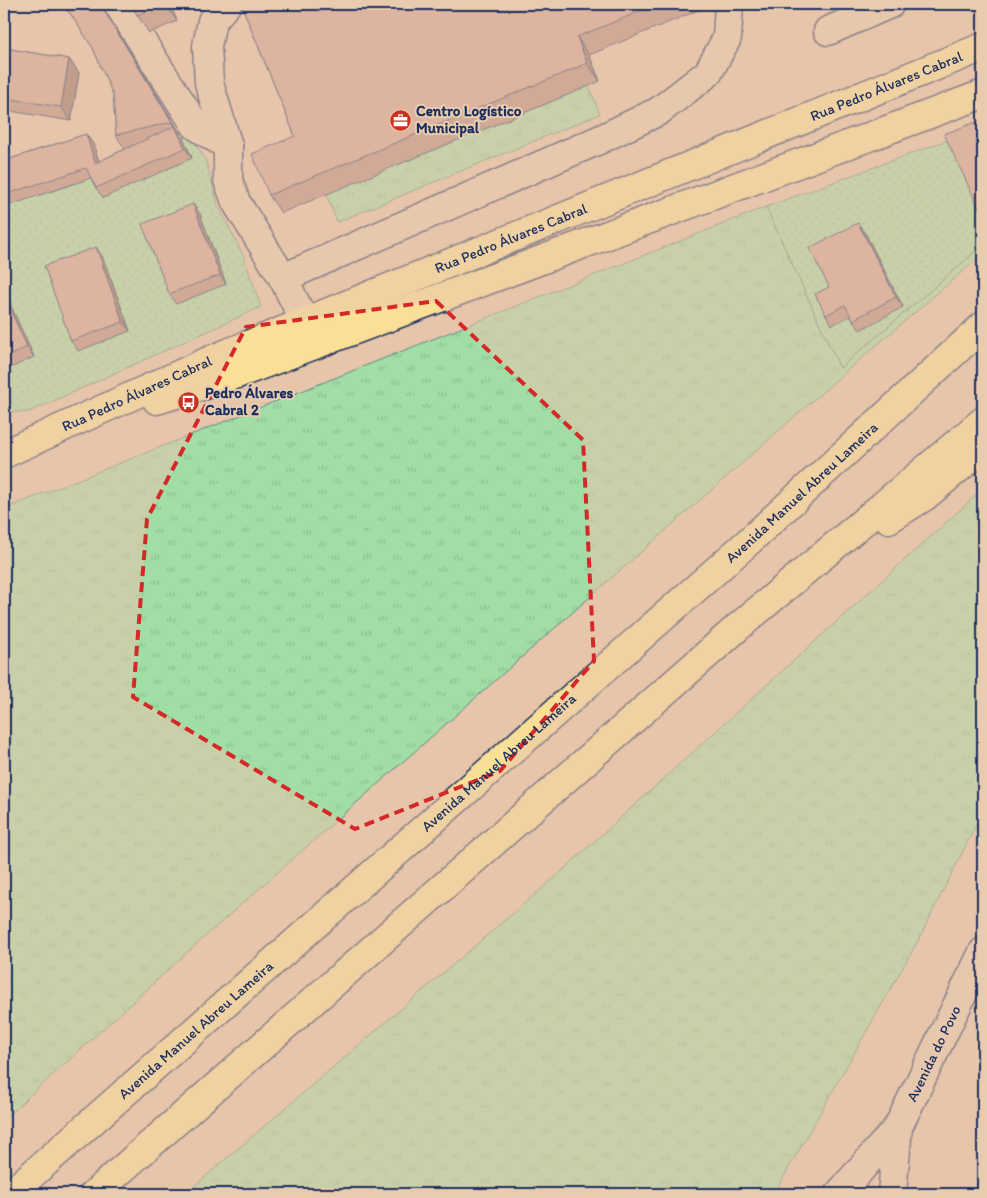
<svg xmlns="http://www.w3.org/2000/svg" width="987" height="1198" font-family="Itim,sans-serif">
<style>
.grass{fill:url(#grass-tufts);stroke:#5e8682}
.garden{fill:url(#garden-dots);stroke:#5e8682}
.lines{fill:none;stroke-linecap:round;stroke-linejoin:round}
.minor-casing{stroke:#1b2f5e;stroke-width:31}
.major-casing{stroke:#1b2f5e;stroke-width:31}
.minor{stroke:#e9ccb0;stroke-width:28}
.major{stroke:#fadf96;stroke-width:28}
.wall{fill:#b38a7e;stroke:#1b2f5e}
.shaded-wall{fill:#927066;stroke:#1b2f5e}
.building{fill:#d0a092;stroke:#1b2f5e}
.marked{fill:none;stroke:#d62828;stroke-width:4;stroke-dasharray:10 6;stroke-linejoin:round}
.labels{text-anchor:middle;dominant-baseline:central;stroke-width:4;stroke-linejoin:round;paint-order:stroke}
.street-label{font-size:15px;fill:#1b2f5e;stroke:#e9ccb0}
.poi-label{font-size:15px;font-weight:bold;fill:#1b2f5e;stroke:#e9ccb0;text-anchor:start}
</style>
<defs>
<pattern id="grass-tufts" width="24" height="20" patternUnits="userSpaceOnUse" patternTransform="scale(1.25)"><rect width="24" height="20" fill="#a1dea5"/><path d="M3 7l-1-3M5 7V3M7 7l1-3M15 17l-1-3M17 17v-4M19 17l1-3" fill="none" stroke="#8abf90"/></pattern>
<pattern id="garden-dots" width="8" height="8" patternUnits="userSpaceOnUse" patternTransform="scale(1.25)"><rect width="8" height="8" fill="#a1dea5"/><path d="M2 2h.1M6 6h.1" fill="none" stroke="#8abf90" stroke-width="1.8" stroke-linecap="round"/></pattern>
</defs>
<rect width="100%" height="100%" fill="#e7c5ab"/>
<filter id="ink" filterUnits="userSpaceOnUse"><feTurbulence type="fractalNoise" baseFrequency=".02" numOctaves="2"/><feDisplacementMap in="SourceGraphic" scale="10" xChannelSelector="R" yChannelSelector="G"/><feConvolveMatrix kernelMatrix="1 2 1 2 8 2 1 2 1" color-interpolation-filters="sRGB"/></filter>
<g filter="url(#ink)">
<g class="grass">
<path d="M 589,86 L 600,114 L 337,222 L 326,193 Z"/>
<path d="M 766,207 L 840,368 L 983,245 L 983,254 L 843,374 L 211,931 L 4,1119 L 4,509 Z"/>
<path d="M 983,489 L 983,811 L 919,939 L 774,1194 L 185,1194 L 553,879 Z"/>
</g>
<g class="garden">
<path d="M 983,127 L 983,245 L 840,368 L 766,207 Z"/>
<path d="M 182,136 L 193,139 L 206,161 L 218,205 L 243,255 L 261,307 L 29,412 L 4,412 L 4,207 L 93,177 Z"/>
</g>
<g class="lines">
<defs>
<g id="minor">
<path d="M 118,4 L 196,126 L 228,146"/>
<path d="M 227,4 L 212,21 L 207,46 L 209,83 L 228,146 L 228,180 L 236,202 L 283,278 L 305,322"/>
<path d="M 828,31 L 890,4"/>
<path d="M 283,278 L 601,139 L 659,111 L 708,73 L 727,38 L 729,4"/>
<path id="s1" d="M 839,1194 L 898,1127 L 983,952"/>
<path d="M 892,1194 L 898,1127"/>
</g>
<g id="major">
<path d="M 157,400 L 224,379 L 983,94"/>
<path id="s2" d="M 4,454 L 213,359 L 983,47"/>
<path d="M 889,519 L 924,497 L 983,448"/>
<path id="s3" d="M 10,1194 L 746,544 L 983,326"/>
<path d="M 94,1194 L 737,628 L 983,421"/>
</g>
</defs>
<use href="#minor" class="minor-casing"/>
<use href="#major" class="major-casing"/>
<use href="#minor" class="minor"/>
<use href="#major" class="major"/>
</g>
<g class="wall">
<path d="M 59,4 L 101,4 L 182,136 L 192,158 L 103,198 L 96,188 L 91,178 L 4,207 L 4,161 L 86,134 L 93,144 L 99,161 L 125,149 L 116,135 L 113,95 L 93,48 L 70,13 Z"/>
<path d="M 132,4 L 170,4 L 177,21 L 149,33 L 137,15 Z"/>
<path d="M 241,4 L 705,4 L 706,7 L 589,55 L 600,81 L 589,86 L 281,213 L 269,195 L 295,136 Z"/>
<path d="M 761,4 L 773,4 L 764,8 Z"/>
<path d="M 4,48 L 69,59 L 79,73 L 71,121 L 4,110 Z"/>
<path d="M 193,204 L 200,214 L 226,284 L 176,304 L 169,294 Z"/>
<path d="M 865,233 L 903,307 L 860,330 L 850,316 L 832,325 L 826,315 L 829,287 Z"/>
<path d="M 102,256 L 130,331 L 78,351 L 71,341 Z"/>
<path d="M 4,291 L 34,357 L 4,371 Z"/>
</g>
<g class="shaded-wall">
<path d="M 100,4 L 101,4 L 182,136 L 192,158 L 185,148 L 175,126 Z"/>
<path d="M 165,4 L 170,4 L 177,21 Z"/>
<path d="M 577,37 L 589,55 L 600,81 L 587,63 Z"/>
<path d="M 69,59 L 79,73 L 71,121 L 61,107 Z"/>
<path d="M 86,134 L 93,144 L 102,173 L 95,163 Z"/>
<path d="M 193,204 L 200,214 L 226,284 L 220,275 Z"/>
<path d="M 858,223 L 865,233 L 903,307 L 896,297 Z"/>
<path d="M 96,247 L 102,256 L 130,331 L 123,322 Z"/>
<path d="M 4,291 L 34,357 L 27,347 L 4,296 Z"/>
</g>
<g class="building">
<path d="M 64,4 L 100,4 L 172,122 L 116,135 L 113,95 L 93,48 Z"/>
<path d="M 132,4 L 163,4 L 137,15 Z"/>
<path d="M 241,4 L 658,4 L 577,37 L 587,63 L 576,68 L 269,195 L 252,154 L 295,136 Z"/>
<path d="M 4,48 L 69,59 L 61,107 L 4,98 Z"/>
<path d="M 979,121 L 983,130 L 983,217 L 944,134 Z"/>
<path d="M 175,126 L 185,148 L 96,188 L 86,168 L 4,195 L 4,161 L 86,134 L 95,163 Z"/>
<path d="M 193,204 L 220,275 L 169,294 L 142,224 Z"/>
<path d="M 858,223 L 896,297 L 853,320 L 845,305 L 826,315 L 815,294 L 829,287 L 809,248 Z"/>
<path d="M 96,247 L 123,322 L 71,341 L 44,266 Z"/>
<path d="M 4,296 L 27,347 L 4,358 Z"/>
</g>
</g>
<path d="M0 0H987V1198H0ZM 436,301 L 583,440 L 594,661 L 500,771 L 355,829 L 133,697 L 147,519 L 246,327 Z" fill="#e7c5ab" fill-opacity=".55" fill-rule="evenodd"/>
<path class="marked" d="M 436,301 L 583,440 L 594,661 L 500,771 L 355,829 L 133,697 L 147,519 L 246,327 Z"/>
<defs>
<symbol id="office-disc" viewBox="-11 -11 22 22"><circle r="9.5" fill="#c8321e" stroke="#e9ccb0"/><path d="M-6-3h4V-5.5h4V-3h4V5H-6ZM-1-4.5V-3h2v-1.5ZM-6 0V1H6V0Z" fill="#fff"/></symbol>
<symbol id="bus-disc" viewBox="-11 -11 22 22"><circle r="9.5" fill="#c8321e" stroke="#e9ccb0"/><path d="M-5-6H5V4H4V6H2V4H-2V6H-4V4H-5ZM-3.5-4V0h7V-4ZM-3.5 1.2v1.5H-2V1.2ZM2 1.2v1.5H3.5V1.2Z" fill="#fff"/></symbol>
</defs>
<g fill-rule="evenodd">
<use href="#office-disc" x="388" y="108" width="25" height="25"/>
<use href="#bus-disc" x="176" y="390" width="25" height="25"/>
</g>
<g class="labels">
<g class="street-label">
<text stroke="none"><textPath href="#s2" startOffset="956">Rua Pedro Álvares Cabral</textPath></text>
<text stroke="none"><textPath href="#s2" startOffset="551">Rua Pedro Álvares Cabral</textPath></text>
<text stroke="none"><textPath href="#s2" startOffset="146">Rua Pedro Álvares Cabral</textPath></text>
<text stroke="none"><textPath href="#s3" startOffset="1058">Avenida Manuel Abreu Lameira</textPath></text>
<text stroke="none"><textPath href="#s3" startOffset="652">Avenida Manuel Abreu Lameira</textPath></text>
<text stroke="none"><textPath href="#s3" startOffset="248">Avenida Manuel Abreu Lameira</textPath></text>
<text stroke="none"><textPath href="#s1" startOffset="171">Avenida do Povo</textPath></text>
</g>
<g class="poi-label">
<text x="416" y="111">Centro Logístico<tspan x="416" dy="17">Municipal</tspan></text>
<text x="205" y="393">Pedro Álvares<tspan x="205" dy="17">Cabral 2</tspan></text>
</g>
</g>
<rect width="987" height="1198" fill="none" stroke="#e9ccb0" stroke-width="20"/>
<rect x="10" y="10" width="967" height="1178" fill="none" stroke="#1b2f5e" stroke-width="2" filter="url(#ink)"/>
</svg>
